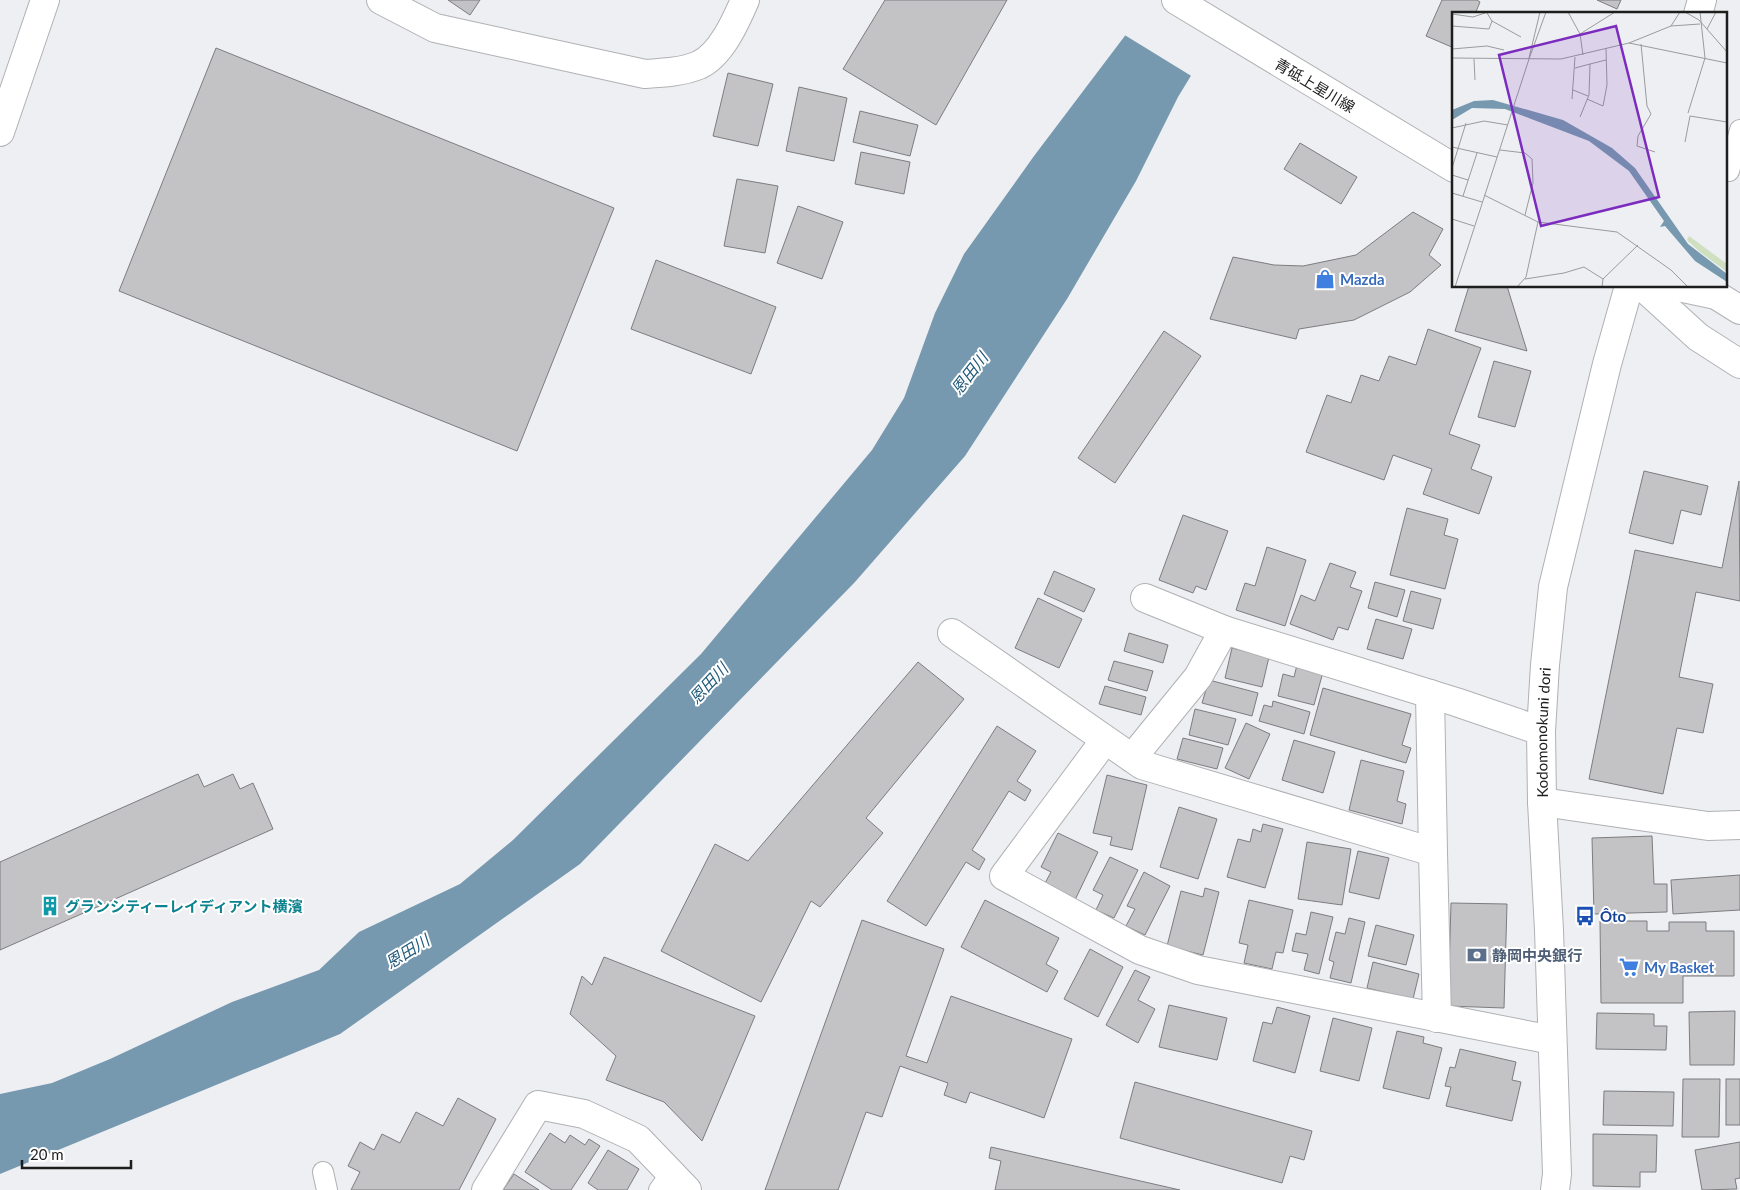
<svg xmlns="http://www.w3.org/2000/svg" width="1740" height="1190" font-family="Lato,'Noto Sans JP',sans-serif">
<style>
.water{fill:#7799b0}
.pier{fill:#eeeff2}
.building{fill:#c3c3c6;stroke:#7d7d80}
.lines{fill:none;stroke-linecap:round;stroke-linejoin:round}
.service-casing{stroke:#b0b1b4;stroke-width:22}
.minor-casing{stroke:#b0b1b4;stroke-width:30}
.tertiary-casing{stroke:#b0b1b4;stroke-width:30}
.secondary-casing{stroke:#b0b1b4;stroke-width:30}
.service{stroke:#fff;stroke-width:20}
.minor{stroke:#fff;stroke-width:28}
.tertiary{stroke:#fff;stroke-width:28}
.secondary{stroke:#fff;stroke-width:28}
.labels{text-anchor:middle;dominant-baseline:central;stroke-width:4;stroke-linejoin:round;paint-order:stroke}
.street-label{font-size:15px;fill:#1d1d1e;stroke:#fff}
.shop-label{font-size:15px;font-weight:bold;fill:#366cbe;stroke:#fff;text-anchor:start}
.culture-label{font-size:15px;font-weight:bold;fill:#0d838f;stroke:#fff;text-anchor:start}
.transit-label{font-size:15px;font-weight:bold;fill:#164399;stroke:#fff;text-anchor:start}
.service-label{font-size:15px;font-weight:bold;fill:#4e5e75;stroke:#fff;text-anchor:start}
.water-label{font-size:16px;font-style:italic;fill:#20597a;stroke:#fff}
.inset-road{fill:none;stroke:#9a9b9d;stroke-width:1}
.view{fill:#7b2cbf;fill-opacity:0.15;stroke:#7b2cbf;stroke-width:2.5}
.inset-edge{fill:none;stroke:#1d1d1e;stroke-width:2.5}
</style>
<rect width="100%" height="100%" fill="#eeeff2"/>
<path class="water" d="M 1152,0 L 1237,0 L 1178,97 L 1136,181 L 1067,299 L 965,456 L 855,582 L 580,864 L 340,1034 L 0,1174 L 0,1094 L 52,1083 L 110,1059 L 232,1002 L 319,970 L 359,932 L 460,884 L 513,840 L 701,654 L 872,450 L 904,398 L 935,313 L 964,254 L 1034,156 Z"/>
<path class="pier" d="M 1149,0 L 1240,0 L 1193,77 L 1123,34 Z"/>
<g class="building">
<path d="M 448,0 L 480,0 L 470,15 Z"/>
<path d="M 885,0 L 1007,0 L 936,125 L 843,69 Z"/>
<path d="M 1442,0 L 1477,0 L 1480,2 L 1475,14 L 1454,14 L 1454,48 L 1426,36 Z"/>
<path d="M 1597,0 L 1621,0 L 1617,9 Z"/>
<path d="M 216,48 L 614,208 L 517,451 L 119,291 Z"/>
<path d="M 728,73 L 773,84 L 758,146 L 713,136 Z"/>
<path d="M 799,87 L 847,98 L 834,161 L 786,151 Z"/>
<path d="M 860,111 L 918,125 L 910,156 L 853,142 Z"/>
<path d="M 1300,143 L 1357,177 L 1341,204 L 1284,169 Z"/>
<path d="M 861,152 L 910,162 L 904,194 L 855,184 Z"/>
<path d="M 737,179 L 778,186 L 765,253 L 724,246 Z"/>
<path d="M 798,206 L 843,222 L 822,279 L 777,263 Z"/>
<path d="M 1413,212 L 1443,229 L 1429,255 L 1441,265 L 1410,292 L 1354,320 L 1299,329 L 1296,339 L 1210,319 L 1233,257 L 1274,265 L 1303,266 L 1356,255 Z"/>
<path d="M 656,260 L 776,307 L 751,374 L 631,329 Z"/>
<path d="M 1469,286 L 1507,286 L 1527,351 L 1455,331 Z"/>
<path d="M 1428,329 L 1481,348 L 1449,434 L 1480,445 L 1471,469 L 1492,477 L 1479,514 L 1423,494 L 1432,469 L 1393,455 L 1384,480 L 1306,452 L 1327,395 L 1351,403 L 1361,375 L 1379,381 L 1389,356 L 1416,365 Z"/>
<path d="M 1164,331 L 1201,356 L 1115,483 L 1078,458 Z"/>
<path d="M 1494,361 L 1531,371 L 1515,427 L 1478,417 Z"/>
<path d="M 1644,471 L 1708,486 L 1701,515 L 1681,510 L 1673,544 L 1629,533 Z"/>
<path d="M 1739,481 L 1740,601 L 1696,592 L 1679,677 L 1713,684 L 1703,733 L 1677,728 L 1663,794 L 1589,779 L 1635,550 L 1722,568 Z"/>
<path d="M 1407,508 L 1448,519 L 1444,535 L 1458,539 L 1445,589 L 1390,575 Z"/>
<path d="M 1183,515 L 1228,531 L 1206,590 L 1196,586 L 1193,593 L 1159,580 Z"/>
<path d="M 1267,547 L 1306,560 L 1285,626 L 1236,610 L 1245,583 L 1255,586 Z"/>
<path d="M 1330,563 L 1356,572 L 1350,587 L 1362,591 L 1348,630 L 1338,627 L 1333,640 L 1290,624 L 1301,595 L 1315,601 Z"/>
<path d="M 1054,571 L 1095,589 L 1084,612 L 1044,594 Z"/>
<path d="M 1375,582 L 1405,590 L 1397,617 L 1368,608 Z"/>
<path d="M 1411,591 L 1441,599 L 1433,629 L 1403,621 Z"/>
<path d="M 1038,598 L 1082,619 L 1059,668 L 1015,648 Z"/>
<path d="M 1376,619 L 1412,629 L 1403,659 L 1367,649 Z"/>
<path d="M 1129,633 L 1168,645 L 1163,663 L 1124,651 Z"/>
<path d="M 1232,648 L 1269,657 L 1262,687 L 1225,678 Z"/>
<path d="M 1114,661 L 1153,671 L 1147,691 L 1108,680 Z"/>
<path d="M 918,662 L 964,699 L 866,818 L 883,833 L 820,907 L 811,901 L 761,1002 L 661,951 L 715,844 L 748,861 Z"/>
<path d="M 1297,665 L 1323,672 L 1314,705 L 1278,696 L 1283,674 L 1294,677 Z"/>
<path d="M 1209,680 L 1258,693 L 1252,716 L 1202,703 Z"/>
<path d="M 1105,686 L 1146,697 L 1141,715 L 1099,704 Z"/>
<path d="M 1323,688 L 1411,714 L 1402,745 L 1411,748 L 1406,763 L 1310,735 Z"/>
<path d="M 1273,701 L 1310,712 L 1304,734 L 1259,721 L 1264,705 L 1272,707 Z"/>
<path d="M 1195,709 L 1236,719 L 1228,745 L 1189,735 Z"/>
<path d="M 1246,723 L 1270,734 L 1249,779 L 1225,768 Z"/>
<path d="M 997,726 L 1036,751 L 1017,781 L 1031,790 L 1025,801 L 1009,791 L 972,850 L 985,859 L 979,870 L 966,862 L 926,926 L 887,901 Z"/>
<path d="M 1183,738 L 1223,748 L 1217,769 L 1177,759 Z"/>
<path d="M 1294,740 L 1335,752 L 1323,793 L 1282,780 Z"/>
<path d="M 1361,760 L 1404,771 L 1397,801 L 1406,804 L 1402,824 L 1349,810 Z"/>
<path d="M 198,774 L 204,787 L 233,774 L 240,789 L 253,783 L 273,829 L 0,950 L 0,862 Z"/>
<path d="M 1107,775 L 1147,785 L 1132,850 L 1110,845 L 1112,837 L 1093,833 Z"/>
<path d="M 1179,807 L 1217,819 L 1198,879 L 1160,867 Z"/>
<path d="M 1263,824 L 1283,829 L 1265,888 L 1227,877 L 1238,839 L 1250,842 L 1253,829 L 1261,832 Z"/>
<path d="M 1058,833 L 1098,852 L 1075,900 L 1044,885 L 1051,872 L 1041,867 Z"/>
<path d="M 1652,836 L 1654,884 L 1667,884 L 1667,912 L 1594,914 L 1592,838 Z"/>
<path d="M 1307,842 L 1351,849 L 1342,905 L 1298,899 Z"/>
<path d="M 1358,851 L 1389,858 L 1379,899 L 1349,892 Z"/>
<path d="M 1110,857 L 1138,870 L 1114,918 L 1096,910 L 1103,895 L 1093,890 Z"/>
<path d="M 1144,872 L 1170,886 L 1145,935 L 1126,926 L 1135,909 L 1127,906 Z"/>
<path d="M 1740,875 L 1740,910 L 1673,914 L 1671,880 Z"/>
<path d="M 1205,888 L 1219,892 L 1203,955 L 1167,946 L 1181,891 L 1203,897 Z"/>
<path d="M 985,900 L 1059,938 L 1046,964 L 1058,971 L 1047,992 L 961,947 Z"/>
<path d="M 1249,900 L 1293,910 L 1283,953 L 1276,952 L 1272,969 L 1244,963 L 1248,945 L 1239,943 Z"/>
<path d="M 1451,903 L 1507,904 L 1504,1008 L 1448,1006 Z"/>
<path d="M 1311,912 L 1333,917 L 1319,974 L 1304,970 L 1308,954 L 1292,951 L 1296,933 L 1306,935 Z"/>
<path d="M 1349,918 L 1365,922 L 1351,983 L 1330,978 L 1334,962 L 1329,960 L 1336,932 L 1345,934 Z"/>
<path d="M 862,920 L 944,949 L 906,1056 L 927,1063 L 951,996 L 1072,1039 L 1044,1118 L 970,1092 L 966,1103 L 944,1095 L 948,1083 L 900,1066 L 882,1117 L 866,1112 L 838,1190 L 765,1190 Z"/>
<path d="M 1600,921 L 1647,921 L 1647,931 L 1669,931 L 1669,922 L 1706,922 L 1706,931 L 1734,931 L 1734,976 L 1683,976 L 1683,1003 L 1601,1003 Z"/>
<path d="M 1376,925 L 1414,935 L 1406,965 L 1368,956 Z"/>
<path d="M 1090,949 L 1123,967 L 1098,1017 L 1064,999 Z"/>
<path d="M 604,957 L 755,1016 L 702,1141 L 664,1102 L 606,1080 L 616,1056 L 570,1014 L 582,976 L 592,985 Z"/>
<path d="M 1373,962 L 1419,974 L 1413,999 L 1367,988 Z"/>
<path d="M 1135,970 L 1150,977 L 1138,1000 L 1155,1009 L 1138,1043 L 1106,1025 Z"/>
<path d="M 1169,1005 L 1227,1018 L 1217,1060 L 1159,1047 Z"/>
<path d="M 1277,1007 L 1310,1016 L 1295,1073 L 1253,1061 L 1263,1022 L 1272,1024 Z"/>
<path d="M 1735,1011 L 1734,1065 L 1690,1065 L 1689,1012 Z"/>
<path d="M 1597,1013 L 1654,1014 L 1654,1026 L 1667,1026 L 1666,1050 L 1596,1049 Z"/>
<path d="M 1333,1018 L 1372,1028 L 1359,1081 L 1320,1071 Z"/>
<path d="M 1397,1031 L 1424,1037 L 1423,1043 L 1442,1048 L 1429,1099 L 1383,1088 Z"/>
<path d="M 1460,1049 L 1516,1062 L 1512,1080 L 1521,1082 L 1512,1121 L 1446,1106 L 1451,1087 L 1445,1086 L 1450,1067 L 1455,1068 Z"/>
<path d="M 1683,1079 L 1720,1079 L 1719,1137 L 1682,1137 Z"/>
<rect x="1726" y="1079" width="14" height="46"/>
<path d="M 1135,1082 L 1312,1131 L 1304,1160 L 1290,1156 L 1282,1183 L 1120,1138 Z"/>
<path d="M 1604,1091 L 1674,1092 L 1673,1126 L 1603,1125 Z"/>
<path d="M 458,1098 L 496,1119 L 459,1190 L 351,1190 L 360,1172 L 348,1166 L 360,1142 L 374,1150 L 382,1134 L 400,1143 L 416,1112 L 443,1126 Z"/>
<path d="M 550,1133 L 565,1143 L 570,1135 L 585,1145 L 589,1139 L 600,1146 L 571,1190 L 552,1190 L 525,1172 Z"/>
<path d="M 1593,1134 L 1657,1135 L 1656,1172 L 1640,1172 L 1640,1187 L 1593,1186 Z"/>
<path d="M 1740,1142 L 1740,1178 L 1735,1179 L 1737,1189 L 1702,1190 L 1695,1150 Z"/>
<path d="M 991,1147 L 1180,1190 L 995,1190 L 1001,1161 L 989,1158 Z"/>
<path d="M 608,1150 L 639,1169 L 627,1190 L 598,1190 L 588,1183 Z"/>
<path d="M 514,1174 L 539,1190 L 503,1190 Z"/>
</g>
<g class="lines">
<defs>
<g id="service">
<path d="M 1729,171 L 1740,130"/>
<path d="M 323,1172 L 327,1190"/>
<path d="M 659,1190 L 671,1173"/>
</g>
<g id="minor">
<path d="M 381,0 L 435,28 L 645,74 C 663,73 682,72 699,65 C 721,55 736,21 745,0"/>
<path d="M 1145,598 L 1224,630 L 1456,702 L 1541,731"/>
<path d="M 952,633 L 1142,765 L 1433,852 L 1437,1018"/>
<path d="M 1430,694 L 1433,852"/>
<path d="M 1105,740 L 1004,876 L 1140,950 L 1198,970 L 1552,1040"/>
<path d="M 1132,758 L 1198,677 L 1224,630"/>
<path d="M 1542,802 L 1708,826 L 1740,825"/>
<path d="M 486,1190 L 538,1105 L 584,1114 L 638,1139 L 687,1190"/>
</g>
<g id="tertiary">
<path d="M 0,132 L 45,0"/>
<path d="M 1642,286 L 1698,337 L 1740,364"/>
<path d="M 1674,286 L 1716,295 L 1740,310"/>
</g>
<g id="secondary">
<path d="M 1176,0 L 1454,168"/>
<path d="M 1698,14 L 1702,0"/>
<path id="s1" d="M 1555,1190 L 1557,1174 L 1549,930 L 1542,802 L 1541,731 L 1545,665 L 1553,587 L 1607,364 L 1629,286"/>
</g>
</defs>
<use href="#service" class="service-casing"/>
<use href="#minor" class="minor-casing"/>
<use href="#tertiary" class="tertiary-casing"/>
<use href="#secondary" class="secondary-casing"/>
<use href="#service" class="service"/>
<use href="#minor" class="minor"/>
<use href="#tertiary" class="tertiary"/>
<use href="#secondary" class="secondary"/>
</g>
<defs>
<symbol id="shop-bare" viewBox="-9 -9 18 18"><path d="M-5-2.5h2.3a2.7 3.5 0 0 1 5.4 0H5L5.5 6h-11ZM-1.5-2.5h3a1.5 2.3 0 0 0-3 0Z" fill="#3f7fe0" stroke="#fff" stroke-width="2.5" paint-order="stroke"/></symbol>
<symbol id="building-bare" viewBox="-9 -9 18 18"><path d="M-4-6H4V6H1V3H-1V6H-4ZM-2.5-4.3h1.7v1.8h-1.7ZM.8-4.3h1.7v1.8H.8ZM-2.5-1h1.7V.8h-1.7ZM.8-1h1.7V.8H.8Z" fill="#0f9aa8" stroke="#fff" stroke-width="2.5" paint-order="stroke"/></symbol>
<symbol id="bus-bare" viewBox="-9 -9 18 18"><path d="M-5-6H5V4H4V6H2V4H-2V6H-4V4H-5ZM-3.5-4V0h7V-4ZM-3.5 1.2v1.5H-2V1.2ZM2 1.2v1.5H3.5V1.2Z" fill="#1a4fb4" stroke="#fff" stroke-width="2.5" paint-order="stroke"/></symbol>
<symbol id="bank-bare" viewBox="-9 -9 18 18"><path d="M-6-4H6V4H-6ZM0-2.3a2.3 2.3 0 1 0 0 4.6a2.3 2.3 0 1 0 0-4.6Z" fill="#5c6f8a" stroke="#fff" stroke-width="2.5" paint-order="stroke"/></symbol>
<symbol id="supermarket-bare" viewBox="-9 -9 18 18"><path d="M-6-5.5h2.5l.6 2H6L4.5 2H-2.5L-4.4-4H-6ZM-1.5 3.2a1.3 1.3 0 1 0 .1 0ZM3 3.2a1.3 1.3 0 1 0 .1 0Z" fill="#3f7fe0" stroke="#fff" stroke-width="2.5" paint-order="stroke"/></symbol>
</defs>
<g fill-rule="evenodd">
<use href="#shop-bare" x="1311" y="265" width="28" height="28"/>
<use href="#building-bare" x="36" y="892" width="28" height="28"/>
<use href="#bus-bare" x="1571" y="902" width="28" height="28"/>
<use href="#bank-bare" x="1463" y="941" width="28" height="28"/>
<use href="#supermarket-bare" x="1615" y="953" width="28" height="28"/>
</g>
<g class="labels">
<g class="street-label">
<text transform="translate(1315 85) rotate(31)">青砥上星川線</text>
<text stroke="none"><textPath href="#s1" startOffset="458">Kodomonokuni dori</textPath></text>
</g>
<g class="shop-label">
<text x="1340" y="279">Mazda</text>
<text x="1644" y="967">My Basket</text>
</g>
<g class="culture-label">
<text x="65" y="906">グランシティーレイディアント横濱</text>
</g>
<g class="transit-label">
<text x="1600" y="916">Ôto</text>
</g>
<g class="service-label">
<text x="1492" y="955">静岡中央銀行</text>
</g>
<g class="water-label">
<text transform="translate(969 373) rotate(-52)">恩田川</text>
<text transform="translate(708 683) rotate(-47)">恩田川</text>
<text transform="translate(407 951) rotate(-32)">恩田川</text>
</g>
</g>
<g transform="translate(1452 12)">
<rect width="275" height="275" fill="#eeeff2"/>
<path d="M 237,224 L 275,252 L 275,260 L 248,240 L 235,228 Z" fill="#cfe0c1"/>
<path d="M 41,88 L 111,108 L 160,136 L 183,156 L 236,232 L 275,262 L 275,270 L 243,249 L 213,214 L 208,215 L 212,209 L 177,159 L 137,129 L 53,97 L 20,96 L 0,108 L 0,98 L 22,89 Z" fill="#7799b0"/>
<path class="inset-road" d="M 116,0 L 128,22 L 131,43M 233,0 L 247,8 L 275,40M 35,1 L 40,9 L 69,25M 0,2 L 21,5 L 36,0M 0,14 L 37,17 L 40,9M 219,14 L 248,12M 255,17 L 264,0M 128,22 L 163,0M 177,31 L 219,14 L 228,0M 189,32 L 195,94 L 199,102 L 186,124 L 185,134 L 203,140M 0,37 L 35,34 L 52,38M 0,46 L 109,47 L 177,31 L 275,51M 77,46 L 88,0M 22,47 L 23,68M 77,47 L 94,0M 123,56 L 138,52M 121,78 L 136,84M 120,87 L 123,45M 135,87 L 151,94 L 155,73 L 154,36M 236,101 L 253,46 L 248,0M 128,105 L 137,83 L 138,52 L 154,48M 0,116 L 32,109 L 56,113M 233,130 L 238,104 L 275,110M 0,135 L 45,145M 48,138 L 73,141 L 80,147 L 81,171 L 73,203M 0,156 L 14,111M 0,163 L 16,168M 0,181 L 30,190M 32,183 L 86,210 L 165,220 L 219,258 L 236,275M 11,184 L 25,141M 0,207 L 22,214M 73,267 L 112,261 L 132,255 L 151,267M 3,275 L 77,47M 65,275 L 74,265 L 86,210M 150,275 L 151,267 L 186,233"/>
<path class="view" d="M 164,14 L 207,185 L 89,214 L 47,43 Z"/>
<rect width="275" height="275" class="inset-edge"/>
</g>
<path d="M22 1160v8h109v-8" fill="none" stroke="#1d1d1e" stroke-width="2.5"/>
<text x="30" y="1160" font-size="15" fill="#1d1d1e" stroke="#ffffff" stroke-width="4" paint-order="stroke">20 m</text>
</svg>
